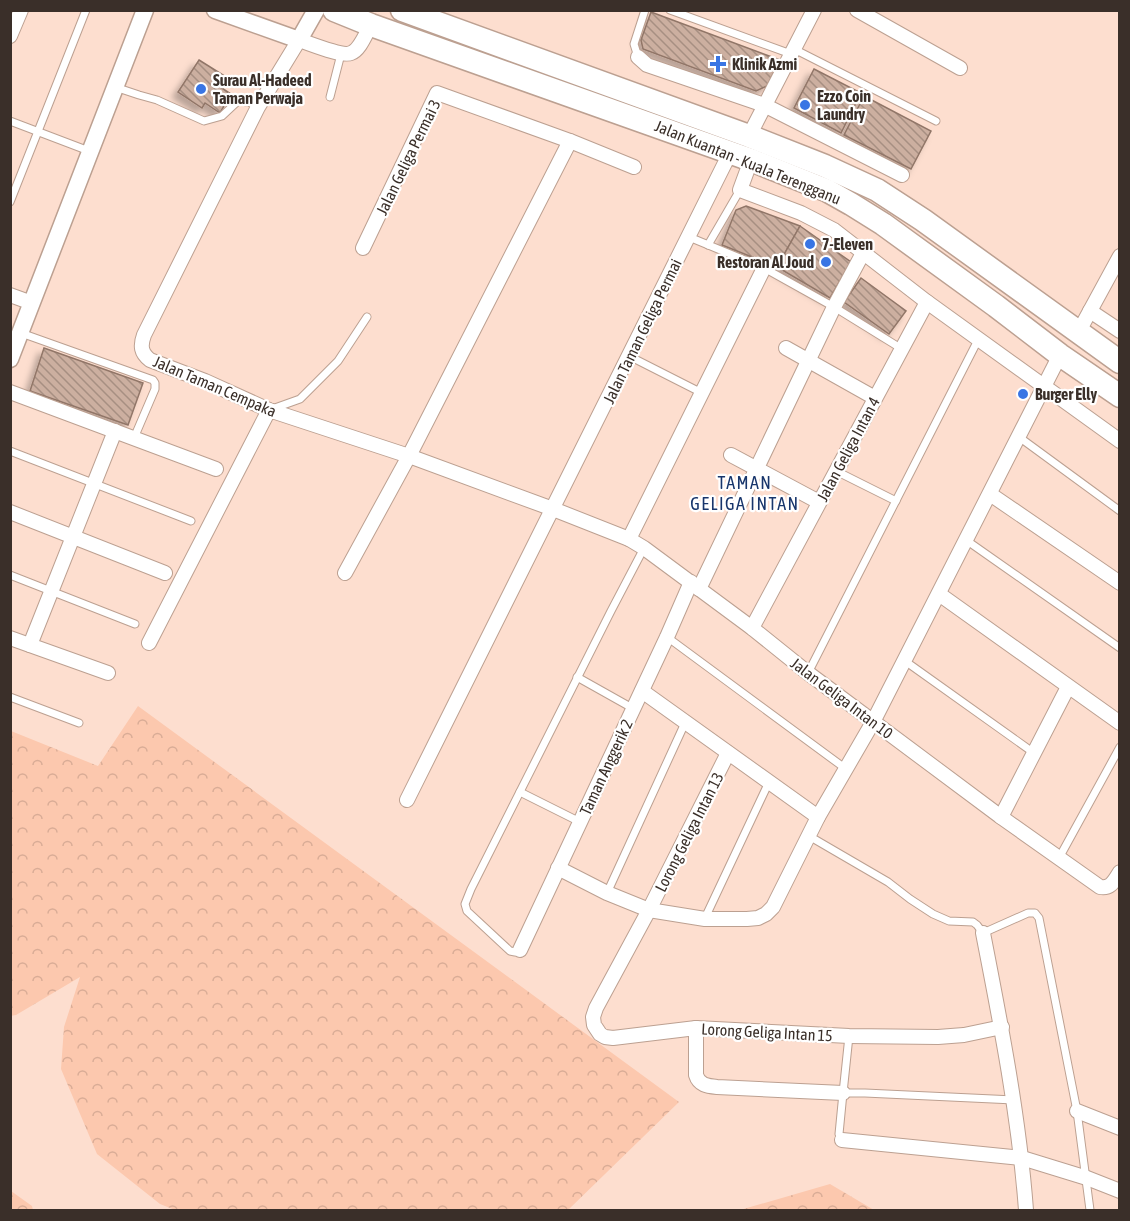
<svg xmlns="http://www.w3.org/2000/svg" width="1130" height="1221" font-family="'Asap Condensed',sans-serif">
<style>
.forest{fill:url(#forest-crowns)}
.building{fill:url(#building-back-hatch);stroke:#917668;stroke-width:1.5;filter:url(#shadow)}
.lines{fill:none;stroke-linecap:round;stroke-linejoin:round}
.service-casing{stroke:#bca091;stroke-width:9}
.minor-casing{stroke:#bca091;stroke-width:16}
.tertiary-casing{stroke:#bca091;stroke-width:19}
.trunk-casing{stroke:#bca091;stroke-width:25}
.service{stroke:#fff;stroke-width:7}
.minor{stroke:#fff;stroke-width:14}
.tertiary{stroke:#fff;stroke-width:16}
.trunk{stroke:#fff;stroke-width:22}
.poi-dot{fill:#3975e4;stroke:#fff;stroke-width:2}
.labels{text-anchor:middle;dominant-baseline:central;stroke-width:4.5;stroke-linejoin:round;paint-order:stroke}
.poi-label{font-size:16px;font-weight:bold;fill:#3a2f29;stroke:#fff;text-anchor:start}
.street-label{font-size:16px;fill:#3a2f29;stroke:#fff}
.neighbourhood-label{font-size:18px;letter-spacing:1.5px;fill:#18356b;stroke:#fff}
</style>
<defs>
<pattern id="forest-crowns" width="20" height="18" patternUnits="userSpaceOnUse" patternTransform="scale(1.5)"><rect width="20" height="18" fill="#fcc8ae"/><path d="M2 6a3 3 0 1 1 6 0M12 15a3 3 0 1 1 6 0" fill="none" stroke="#d9ac96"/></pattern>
<pattern id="building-back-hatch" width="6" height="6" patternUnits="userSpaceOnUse" patternTransform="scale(1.5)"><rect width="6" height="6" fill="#ccafa0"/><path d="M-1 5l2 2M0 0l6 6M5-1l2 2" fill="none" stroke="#a78f82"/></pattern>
<filter id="shadow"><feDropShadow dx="-5.5" dy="5.5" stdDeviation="3" flood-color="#0004"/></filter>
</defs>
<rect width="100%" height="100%" fill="#fddecf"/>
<g class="forest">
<path d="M 138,706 L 679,1102 L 568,1210 L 175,1210 L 160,1204 L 97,1154 L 61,1069 L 64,1027 L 80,977 L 16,1015 L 10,1016 L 11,731 L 98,766 Z"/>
<path d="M 830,1184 L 874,1210 L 740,1210 Z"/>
<path d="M 11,1191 L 32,1206 L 33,1210 L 11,1210 Z"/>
</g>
<g class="building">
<path d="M 651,12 L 780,60 L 767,86 L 756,91 L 643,49 L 641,40 Z"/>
<path d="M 199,60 L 223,75 L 217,85 L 231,94 L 220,113 L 205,103 L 202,108 L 178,92 Z"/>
<path d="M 814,69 L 861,93 L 841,133 L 794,108 Z"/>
<path d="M 864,96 L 931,131 L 911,169 L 844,135 Z"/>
<path d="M 746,206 L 800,226 L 777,267 L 722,245 L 736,210 Z"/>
<path d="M 800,226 L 851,262 L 830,298 L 777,267 Z"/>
<path d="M 861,278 L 906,311 L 889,334 L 844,302 Z"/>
<path d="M 44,348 L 143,383 L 128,425 L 30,391 Z"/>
</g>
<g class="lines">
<defs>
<g id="service">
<path d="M 670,10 L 791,54"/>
<path d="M 794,49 L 936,121"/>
<path d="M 638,57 L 634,44 L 645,10"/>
<path d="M 115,87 L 139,95 L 157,100 L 204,121 L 222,116 L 238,101 L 249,102 L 258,107"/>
<path d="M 330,97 L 341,54"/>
<path d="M 10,121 L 89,151"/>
<path d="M 10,202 L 86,10"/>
<path d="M 689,237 L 764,268 L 834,307 L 902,349"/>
<path d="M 708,245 L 740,190"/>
<path d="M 21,333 L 153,380 L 155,383 L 155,389 L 134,438"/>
<path d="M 629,356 L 702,393"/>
<path d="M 272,409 L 300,399 L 338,361 L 367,317"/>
<path d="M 1019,437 L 1120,511"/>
<path d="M 10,451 L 191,521"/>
<path d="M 836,471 L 896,501"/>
<path d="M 966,540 L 1120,648"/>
<path d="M 10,575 L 135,624"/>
<path d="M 667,637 L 846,769"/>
<path d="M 905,661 L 1034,753"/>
<path d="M 808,673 L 978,340"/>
<path d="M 577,677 L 634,709"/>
<path d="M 10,697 L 79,723"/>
<path d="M 520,792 L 580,822"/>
<path d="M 809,836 L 888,882 L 910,899 L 933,914 L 949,921 L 973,922 L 977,925 L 983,933 L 1028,913 L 1035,913 L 1039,918 L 1077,1111 L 1090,1210"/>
<path d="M 1059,858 L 1120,747"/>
<path d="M 607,893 L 685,723"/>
<path d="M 705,918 L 769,782"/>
<path d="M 520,950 L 515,952 L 510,951 L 467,911 L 465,904 L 471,889 L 611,611 L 644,548"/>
<path d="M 843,1093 L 849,1036"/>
<path d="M 842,1140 L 839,1134 L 843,1093 L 865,1093 L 1014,1100"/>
</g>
<g id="minor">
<path d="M 857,10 L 960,68"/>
<path d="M 371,25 C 366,33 360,50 351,53 C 342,57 309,43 299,40 L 258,107 L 144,335 C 140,346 141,353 150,360 L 205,381 L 269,410 L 409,456 L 553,509 L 629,539 L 644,548 L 752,628 L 808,673 L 1001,817 L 1100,887 C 1111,889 1114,881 1120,872"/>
<path d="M 10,36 L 21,10"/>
<path d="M 638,57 L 647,65 L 764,105 L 902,175"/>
<path d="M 749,136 L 814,10"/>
<path d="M 751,160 L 740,190 L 801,213 L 834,230 L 927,302 L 1120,441"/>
<path d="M 363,248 L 437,93 L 570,141 L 634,167"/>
<path d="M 10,295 L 32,303"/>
<path d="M 1090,311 L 1120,331"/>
<path d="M 1078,333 L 1120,256"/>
<path d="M 786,348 L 875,398"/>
<path d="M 10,392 L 216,469"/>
<path d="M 731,455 L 819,502"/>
<path d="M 990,494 L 1120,583"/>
<path d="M 10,512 L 165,573"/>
<path d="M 629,539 L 764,268"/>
<path d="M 345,573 L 409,456 L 570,141"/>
<path d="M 699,589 L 834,307 L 863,253"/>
<path d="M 939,594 L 1120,723"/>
<path d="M 752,628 L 927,302"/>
<path d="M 10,638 L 108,673"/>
<path d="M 149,643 L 269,410"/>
<path d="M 30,645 L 115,431"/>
<path d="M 642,691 L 818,817"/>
<path d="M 728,753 L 649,910 L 596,1008 L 593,1017 L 594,1025 L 600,1034 L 605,1037 L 613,1038 L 696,1028 L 849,1036 L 938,1037 L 964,1035 L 1002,1027"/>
<path d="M 407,800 L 730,153"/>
<path d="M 1001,817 L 1068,687"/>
<path d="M 558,868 L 607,893 L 649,910 L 705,919 L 747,919 L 758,918 L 766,914 L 773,907 L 818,817 L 873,722 L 1060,355"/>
<path d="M 983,933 C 1001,1025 1019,1117 1026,1210"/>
<path d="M 520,950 L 667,637 L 691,582"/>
<path d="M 696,1028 L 696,1075 C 699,1085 707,1086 717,1087 L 843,1093"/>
<path d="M 1077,1111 L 1120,1128"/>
<path d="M 842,1140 L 1022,1158 L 1087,1178 L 1120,1191"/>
</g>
<g id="tertiary">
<path d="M 215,10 L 299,40 L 316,10"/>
<path d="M 10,359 L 145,10"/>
</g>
<g id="trunk">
<path d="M 334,10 L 371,25 L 751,160 L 828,191 L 851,204 L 883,224 L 996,306 L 1060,355 L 1120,396"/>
<path d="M 402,10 L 749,136 L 825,166 L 877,190 L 923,220 L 1120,362"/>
</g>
</defs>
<use href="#service" class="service-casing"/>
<use href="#minor" class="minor-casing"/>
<use href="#tertiary" class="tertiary-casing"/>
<use href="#trunk" class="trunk-casing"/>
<use href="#service" class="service"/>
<use href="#minor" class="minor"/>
<use href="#tertiary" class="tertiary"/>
<use href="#trunk" class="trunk"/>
</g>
<g class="poi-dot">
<path d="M715 55h6v6h6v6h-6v6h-6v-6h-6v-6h6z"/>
<circle cx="201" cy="89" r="6"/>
<circle cx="805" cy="105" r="6"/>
<circle cx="810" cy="244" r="6"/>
<circle cx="826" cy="262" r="6"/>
<circle cx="1023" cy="394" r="6"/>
</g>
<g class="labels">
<g class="poi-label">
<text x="732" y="64">Klinik Azmi</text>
<text x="213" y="80">Surau Al-Hadeed<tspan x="213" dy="18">Taman Perwaja</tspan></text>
<text x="817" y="96">Ezzo Coin<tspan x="817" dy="18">Laundry</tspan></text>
<text x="822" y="244">7-Eleven</text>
<text x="814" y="262" text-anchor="end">Restoran Al Joud</text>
<text x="1035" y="394">Burger Elly</text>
</g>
<g class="street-label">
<text transform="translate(408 157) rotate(-64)">Jalan Geliga Permai 3</text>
<text transform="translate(748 162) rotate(22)">Jalan Kuantan - Kuala Terengganu</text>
<text transform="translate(642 331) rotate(-64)">Jalan Taman Geliga Permai</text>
<text transform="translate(215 386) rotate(23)">Jalan Taman Cempaka</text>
<text transform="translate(848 449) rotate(-62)">Jalan Geliga Intan 4</text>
<text transform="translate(842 698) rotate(37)">Jalan Geliga Intan 10</text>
<text transform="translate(606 767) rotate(-65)">Taman Anggerik 2</text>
<text transform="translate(689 832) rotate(-63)">Lorong Geliga Intan 13</text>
<text transform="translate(767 1032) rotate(3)">Lorong Geliga Intan 15</text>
</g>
<g class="neighbourhood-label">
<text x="745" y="482">TAMAN<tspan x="745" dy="21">GELIGA INTAN</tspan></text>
</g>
</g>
<rect width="1130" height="1221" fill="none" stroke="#3a2f29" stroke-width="24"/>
</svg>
